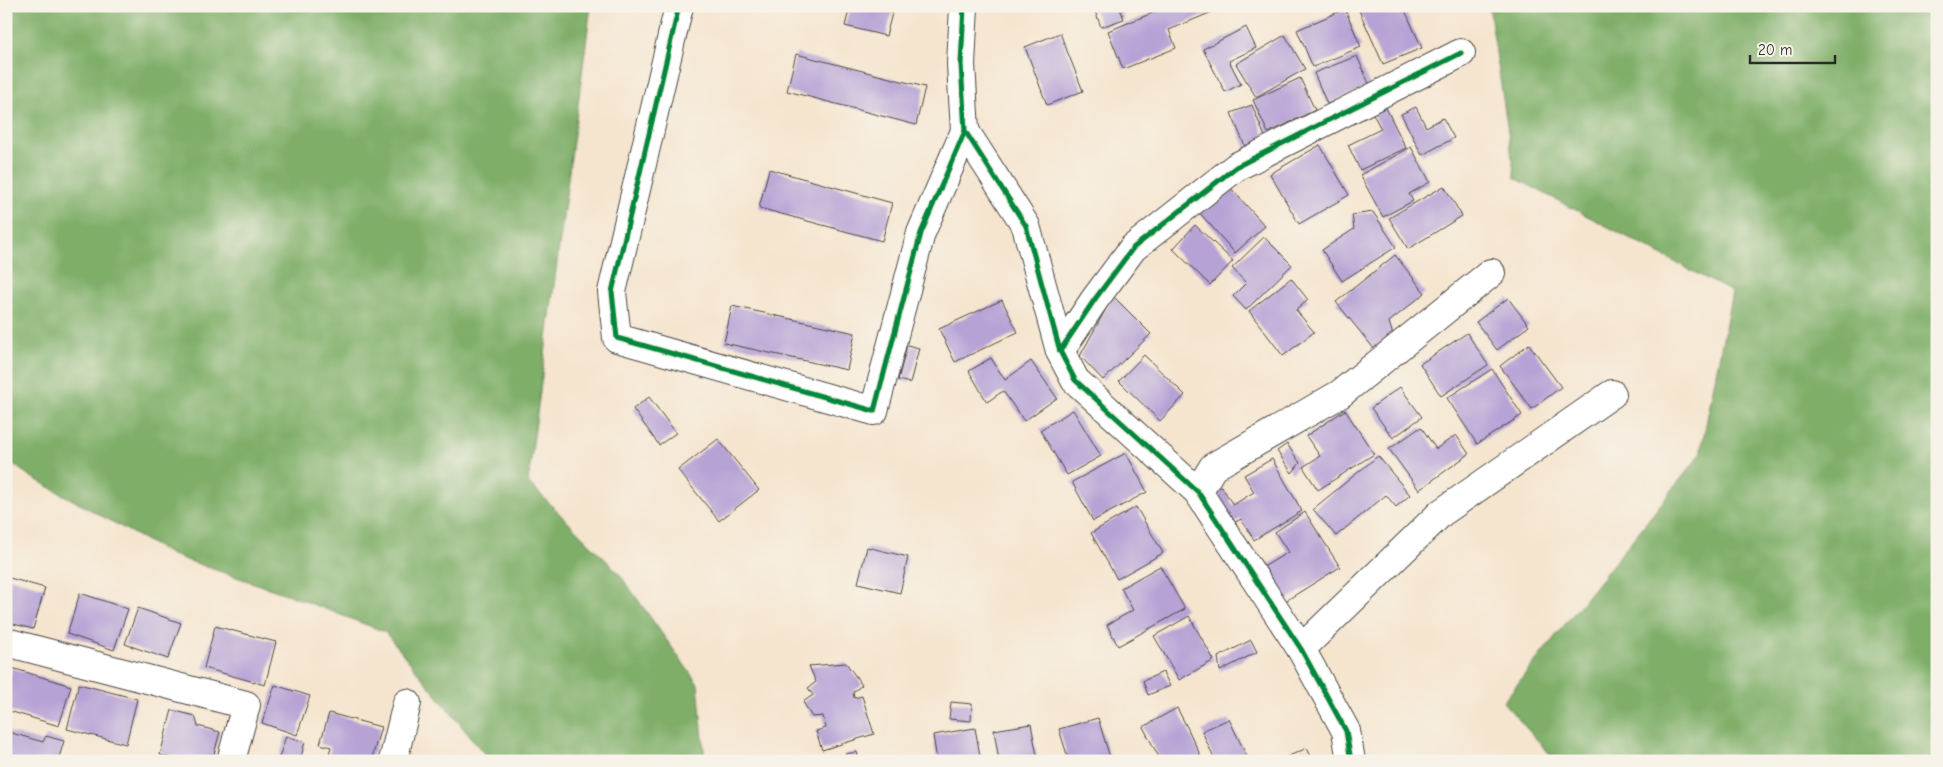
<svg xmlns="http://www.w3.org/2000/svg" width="1943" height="767" font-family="'Comic Neue',sans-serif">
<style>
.forest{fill:#7eae68;stroke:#546c4a}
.building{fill:#b6a2d5}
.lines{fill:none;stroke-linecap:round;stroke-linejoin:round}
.minor-casing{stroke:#494744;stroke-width:30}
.minor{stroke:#fff;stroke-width:28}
.cycleway-casing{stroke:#f7f3e8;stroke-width:8}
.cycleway{stroke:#00873e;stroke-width:5}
</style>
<rect width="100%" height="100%" fill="#f7f3e8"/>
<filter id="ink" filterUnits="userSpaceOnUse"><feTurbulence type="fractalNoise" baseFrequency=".02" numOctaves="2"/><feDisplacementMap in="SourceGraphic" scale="10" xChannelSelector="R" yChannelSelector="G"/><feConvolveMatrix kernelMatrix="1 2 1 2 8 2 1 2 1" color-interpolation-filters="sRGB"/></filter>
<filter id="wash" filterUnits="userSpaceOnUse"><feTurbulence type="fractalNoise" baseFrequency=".0096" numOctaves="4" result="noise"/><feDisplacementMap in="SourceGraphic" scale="20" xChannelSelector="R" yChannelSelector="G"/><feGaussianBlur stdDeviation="1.12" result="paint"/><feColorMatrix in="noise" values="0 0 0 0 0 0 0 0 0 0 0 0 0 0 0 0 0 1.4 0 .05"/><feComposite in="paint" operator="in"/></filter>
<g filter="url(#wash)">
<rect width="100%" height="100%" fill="#f5e5cf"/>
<g class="forest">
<path d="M 6,6 L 591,6 L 528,482 L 618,572 L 698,684 L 705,761 L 490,761 L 385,632 L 289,595 L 172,555 L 33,478 L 6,460 Z"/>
<path d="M 1489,6 L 1937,6 L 1937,761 L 1556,761 L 1503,702 L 1700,455 L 1732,292 L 1515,178 Z"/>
</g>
<g id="blocks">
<g class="building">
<path d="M 850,6 L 894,6 L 886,36 L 845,26 Z"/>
<path d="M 1093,6 L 1119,6 L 1124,19 L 1101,27 Z"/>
<path d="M 1159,6 L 1218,6 L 1219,9 L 1169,30 L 1176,48 L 1123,69 L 1108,31 L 1160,10 Z"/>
<path d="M 1362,6 L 1403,6 L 1422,48 L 1383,64 L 1358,8 Z"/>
<path d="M 1345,9 L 1361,47 L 1313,67 L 1297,30 Z"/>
<path d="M 1246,27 L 1256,48 L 1229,61 L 1241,84 L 1225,92 L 1203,49 Z"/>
<path d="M 1060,33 L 1083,91 L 1047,105 L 1025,47 Z"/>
<path d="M 1285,35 L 1305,69 L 1256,97 L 1236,64 Z"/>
<path d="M 796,54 L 925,87 L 916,125 L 787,91 Z"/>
<path d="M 1357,56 L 1370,86 L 1327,104 L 1314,73 Z"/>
<path d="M 1300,78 L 1315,110 L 1268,133 L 1253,100 Z"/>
<path d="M 1252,105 L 1267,142 L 1247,151 L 1231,113 Z"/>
<path d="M 1385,106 L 1406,148 L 1360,170 L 1348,145 L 1381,129 L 1372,112 Z"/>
<path d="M 1416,107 L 1426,127 L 1443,118 L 1454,138 L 1422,155 L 1401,114 Z"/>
<path d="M 1320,145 L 1349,195 L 1299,224 L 1270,174 Z"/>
<path d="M 1411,147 L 1430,182 L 1409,194 L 1413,201 L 1383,217 L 1360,175 Z"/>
<path d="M 769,169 L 892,203 L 882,241 L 759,208 Z"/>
<path d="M 1227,184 L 1265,226 L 1235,253 L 1198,211 Z"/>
<path d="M 1444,186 L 1462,216 L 1408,249 L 1389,218 Z"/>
<path d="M 1373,212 L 1396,247 L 1342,281 L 1322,250 L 1354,229 L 1352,215 Z"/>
<path d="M 1195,225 L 1233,261 L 1210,285 L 1173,249 Z"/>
<path d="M 1264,237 L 1292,265 L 1246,310 L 1233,296 L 1246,283 L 1232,268 Z"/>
<path d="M 1395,255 L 1425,293 L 1389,322 L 1393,335 L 1375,350 L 1336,302 Z"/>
<path d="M 1291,278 L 1308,300 L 1296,310 L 1314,332 L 1283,356 L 1249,311 Z"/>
<path d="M 1113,296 L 1151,334 L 1103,380 L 1080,356 Z"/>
<path d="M 1508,298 L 1529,326 L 1497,350 L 1476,322 Z"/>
<path d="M 1002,300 L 1018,332 L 955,362 L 939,329 Z"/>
<path d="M 732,306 L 855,333 L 847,370 L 724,343 Z"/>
<path d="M 1467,333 L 1488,365 L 1441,396 L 1420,364 Z"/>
<path d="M 1529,344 L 1561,387 L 1532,409 L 1500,366 Z"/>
<path d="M 907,345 L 919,348 L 910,383 L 898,380 Z"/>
<path d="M 1144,355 L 1185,395 L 1160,421 L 1119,381 Z"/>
<path d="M 991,358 L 1005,380 L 1031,361 L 1057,398 L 1024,421 L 1003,391 L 987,402 L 969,371 Z"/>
<path d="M 1492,369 L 1522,415 L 1477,444 L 1447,398 Z"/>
<path d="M 1400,387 L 1422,417 L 1393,438 L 1371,408 Z"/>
<path d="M 649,397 L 676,433 L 659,445 L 633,409 Z"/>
<path d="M 1073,410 L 1101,456 L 1067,475 L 1040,430 Z"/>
<path d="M 1345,410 L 1374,454 L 1318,490 L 1303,467 L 1320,456 L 1306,436 Z"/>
<path d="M 1421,427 L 1436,449 L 1456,435 L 1469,454 L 1419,490 L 1389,449 Z"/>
<path d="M 718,439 L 759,490 L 719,521 L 678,470 Z"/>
<path d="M 1287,444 L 1300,463 L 1292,473 L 1277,451 Z"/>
<path d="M 1126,453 L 1147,492 L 1093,521 L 1072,482 Z"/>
<path d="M 1378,456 L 1410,495 L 1396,507 L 1386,495 L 1336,536 L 1313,509 Z"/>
<path d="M 1272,459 L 1302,511 L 1254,540 L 1241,519 L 1223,529 L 1203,498 L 1221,486 L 1233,505 L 1254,492 L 1244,475 Z"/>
<path d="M 1136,507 L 1163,553 L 1117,579 L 1091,533 Z"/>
<path d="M 1305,512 L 1340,567 L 1279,605 L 1257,571 L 1288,552 L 1275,532 Z"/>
<path d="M 867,547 L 908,557 L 900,593 L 858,583 Z"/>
<path d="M 1160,566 L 1185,609 L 1118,646 L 1107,625 L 1133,610 L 1121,588 Z"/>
<path d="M 6,577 L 45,588 L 33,629 L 6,622 Z"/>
<path d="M 80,593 L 128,609 L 114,650 L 67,634 Z"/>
<path d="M 138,608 L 181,623 L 168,659 L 125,644 Z"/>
<path d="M 1189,616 L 1214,660 L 1179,680 L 1154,636 Z"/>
<path d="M 215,626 L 276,642 L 265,685 L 204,668 Z"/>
<path d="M 1251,640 L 1257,652 L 1220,671 L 1218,657 Z"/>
<path d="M 846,663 L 862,685 L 853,692 L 854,698 L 862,696 L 874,734 L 822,750 L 816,731 L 826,728 L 823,716 L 812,717 L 803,702 L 813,695 L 808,688 L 816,682 L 809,666 Z"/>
<path d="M 12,668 L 71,686 L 59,726 L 6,710 L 6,687 Z"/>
<path d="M 1163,672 L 1170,686 L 1148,695 L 1143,681 Z"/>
<path d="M 79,684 L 137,699 L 126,744 L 67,729 Z"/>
<path d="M 275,685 L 310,696 L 297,735 L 262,723 Z"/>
<path d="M 951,702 L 972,704 L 971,721 L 949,719 Z"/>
<path d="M 1177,708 L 1188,729 L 1203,761 L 1161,761 L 1143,727 Z"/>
<path d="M 172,710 L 195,716 L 198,726 L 220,732 L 212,761 L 180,761 L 160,755 Z"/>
<path d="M 329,713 L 381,727 L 371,761 L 327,761 L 331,747 L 320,744 Z"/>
<path d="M 1098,718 L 1111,761 L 1069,761 L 1059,729 Z"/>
<path d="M 1229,719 L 1249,761 L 1215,761 L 1202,731 Z"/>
<path d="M 1031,724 L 1038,761 L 999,761 L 994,730 Z"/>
<path d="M 975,728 L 981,761 L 937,761 L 933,735 Z"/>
<path d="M 8,732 L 43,742 L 46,736 L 64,741 L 58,761 L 6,761 Z"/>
<path d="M 286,736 L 305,742 L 300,761 L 289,761 L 279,758 Z"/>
<path d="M 1307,748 L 1313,761 L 1278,761 Z"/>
<path d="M 857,752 L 859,761 L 846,761 L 845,754 Z"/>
</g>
</g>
</g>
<g filter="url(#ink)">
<use href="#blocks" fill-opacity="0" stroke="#494744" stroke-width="1"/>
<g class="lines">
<defs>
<g id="minor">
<path d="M 679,6 L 612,292 L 617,338 L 874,411 L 921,233 L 965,131 L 961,64 L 964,6"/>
<path d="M 965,131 L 1026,226 L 1060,351 L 1075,380 L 1198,492 L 1301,649 L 1346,731 L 1351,761"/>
<path d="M 1060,351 L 1095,299 L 1133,248 L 1236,167 L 1461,53"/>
<path d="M 1198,492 L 1213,467 L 1340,394 L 1491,273"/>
<path d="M 6,642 L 246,705 L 231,761"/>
<path d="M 1301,649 L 1441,513 L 1612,394"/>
<path d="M 393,761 L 407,703"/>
</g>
</defs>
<use href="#minor" class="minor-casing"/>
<use href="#minor" class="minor"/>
<defs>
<g id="cycleway">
<path d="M 679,6 L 612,292 L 617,338 L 874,411 L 921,233 L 965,131 L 961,64 L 964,6"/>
<path d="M 965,131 L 1026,226 L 1060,351 L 1075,380 L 1198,492 L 1301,649 L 1346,731 L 1351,761"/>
<path d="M 1060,351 L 1095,299 L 1133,248 L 1236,167 L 1461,53"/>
</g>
</defs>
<use href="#cycleway" class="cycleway-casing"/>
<use href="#cycleway" class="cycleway"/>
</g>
</g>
<rect width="1943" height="767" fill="none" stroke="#f7f3e8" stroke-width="25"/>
<path d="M1750 55v8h85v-8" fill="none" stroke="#2b2b2b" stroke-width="2.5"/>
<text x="1758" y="55" font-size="15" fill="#2b2b2b" stroke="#f7f3e8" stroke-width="4" paint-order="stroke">20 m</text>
</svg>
